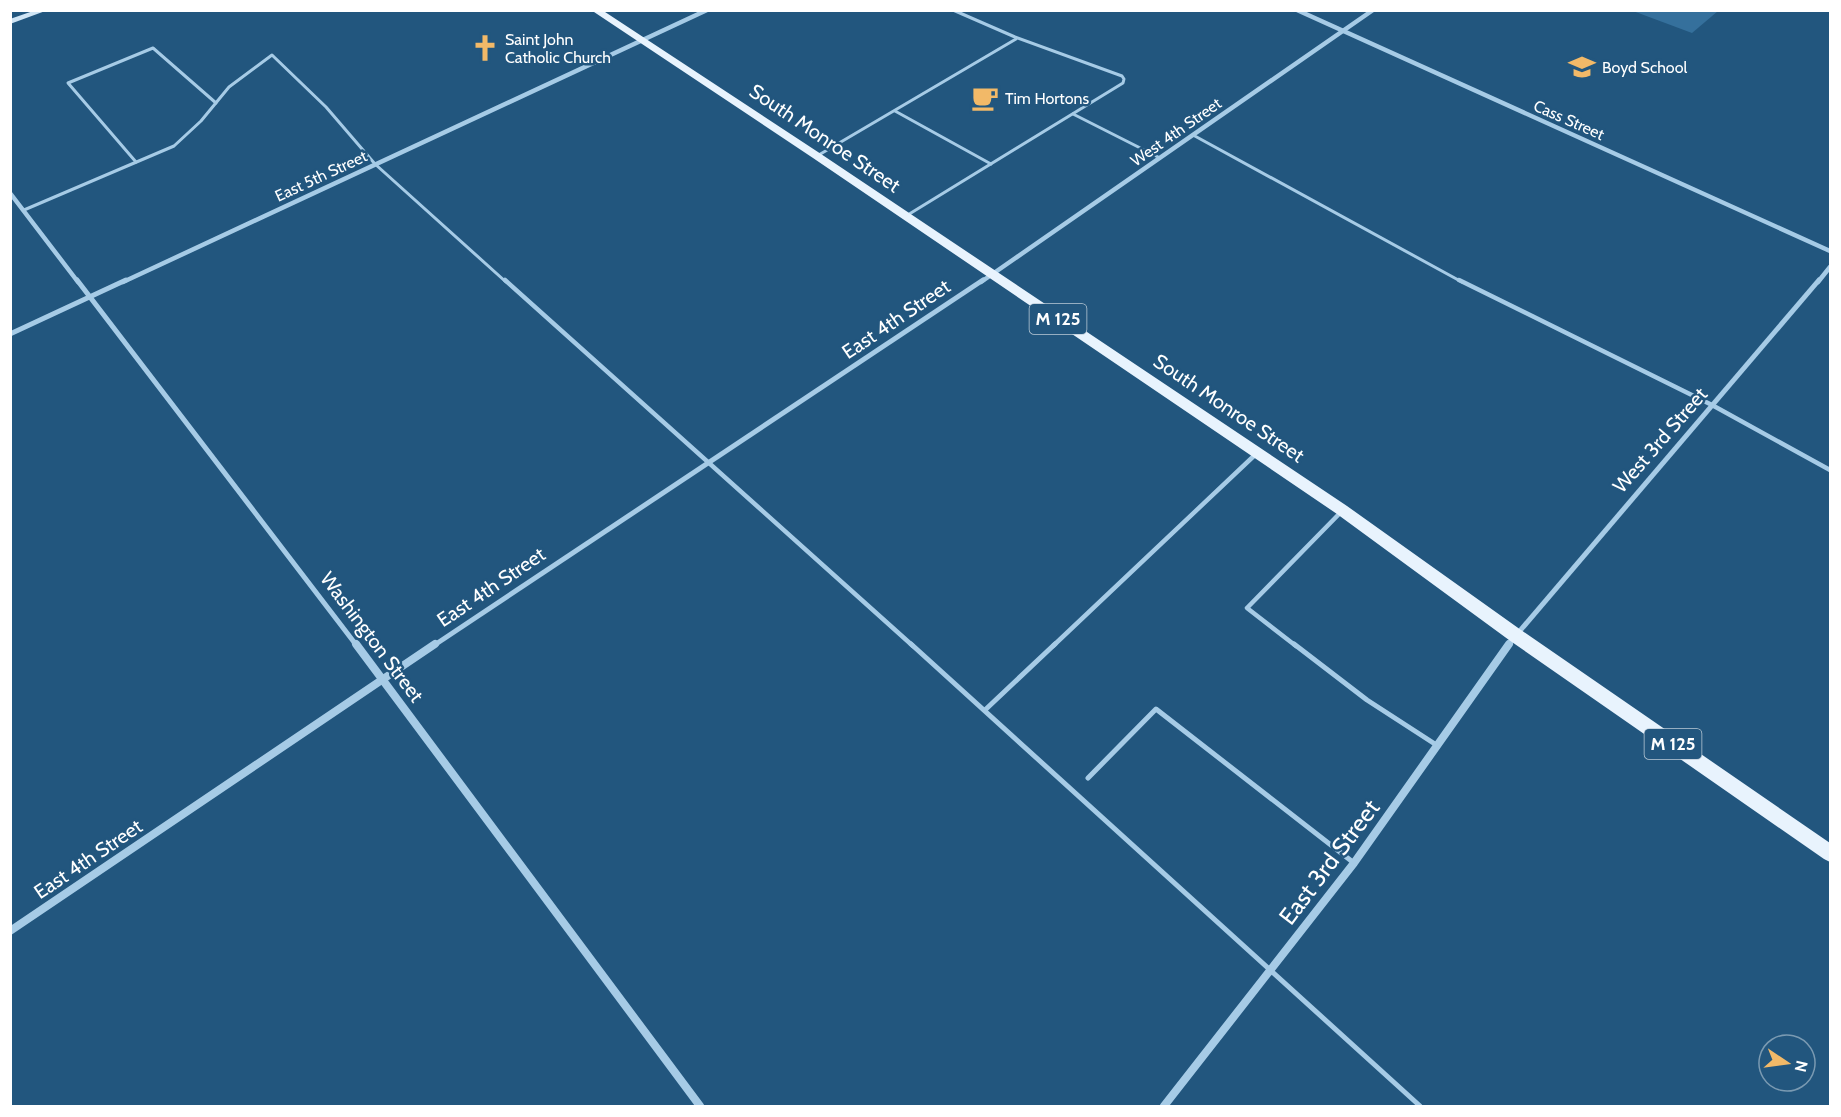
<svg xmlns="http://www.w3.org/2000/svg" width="1841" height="1117" font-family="Cabin,sans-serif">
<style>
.green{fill:#35709c}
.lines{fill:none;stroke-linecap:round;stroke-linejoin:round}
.lane-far2{stroke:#a6cbe6;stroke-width:3}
.lane-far1{stroke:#a6cbe6;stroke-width:4.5}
.lane{stroke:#a6cbe6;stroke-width:5}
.street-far2{stroke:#a6cbe6;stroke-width:4.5}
.street-far1{stroke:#a6cbe6;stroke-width:5}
.street{stroke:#a6cbe6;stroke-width:8}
.secondary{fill:#d0e5f5;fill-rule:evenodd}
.primary{fill:#e8f3fd;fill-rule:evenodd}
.labels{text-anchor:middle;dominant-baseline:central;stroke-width:5;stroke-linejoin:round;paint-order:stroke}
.far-poi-label{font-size:16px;fill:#fff;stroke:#22567e;text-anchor:start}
.far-street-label{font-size:16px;fill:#fff;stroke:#22567e}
.shield{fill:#22567e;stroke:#bdccd8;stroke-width:1.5}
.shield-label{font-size:18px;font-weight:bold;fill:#fff}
.street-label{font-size:20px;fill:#fff;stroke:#22567e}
.near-street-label{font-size:24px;fill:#fff;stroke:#22567e}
</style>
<rect width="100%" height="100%" fill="#22567e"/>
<path class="green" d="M 1633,11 L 1718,11 L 1692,33 Z"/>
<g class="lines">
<g class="lane-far2">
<path d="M 895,111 L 991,164"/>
<path d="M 1073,114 L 1160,158"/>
<path d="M 1193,135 L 1462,282"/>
<path d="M 817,156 L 1016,39"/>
<path d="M 136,162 L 68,83 L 153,48 L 216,103"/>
<path d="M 24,210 L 174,146 L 201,121 L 229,87 L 272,55 L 326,107 L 375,164 L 506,282"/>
<path d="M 906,216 L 1123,83 L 1124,79 L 1122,76 L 1015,37 L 953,10"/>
</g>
<g class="lane-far1">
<path d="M 505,280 L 913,646"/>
<path d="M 1459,280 L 1712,405 L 1830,470"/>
<path d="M 1053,646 L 1257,453"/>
<path d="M 1296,646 L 1247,608 L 1341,512"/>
</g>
<g class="lane">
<path d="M 911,644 L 1420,1106"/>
<path d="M 1294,644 L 1367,700 L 1438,746"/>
<path d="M 985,710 L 1055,644"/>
<path d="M 1088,778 L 1156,709 L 1354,863"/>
</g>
<g class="street-far2">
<path d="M 1297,10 L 1830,251"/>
<path d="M 10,193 L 78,282"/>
<path d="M 123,282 L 707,10"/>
<path d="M 981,282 L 1373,10"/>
<path d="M 1818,282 L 1830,267"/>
</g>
<g class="street-far1">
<path d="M 77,280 L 357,646"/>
<path d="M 10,334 L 126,280"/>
<path d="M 433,646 L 983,280"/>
<path d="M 1507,646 L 1819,280"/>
</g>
<g class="street">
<path d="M 356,644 L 700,1106"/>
<path d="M 10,931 L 435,644"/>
<path d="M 1164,1106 L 1354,863 L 1509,644"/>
</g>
<path class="secondary" d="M 36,10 L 48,10 L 10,24 L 10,19 Z"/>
<path class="primary" d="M 591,10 L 602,10 L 821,154 L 1347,506 L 1521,630 L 1830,843 L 1830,862 L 1824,859 L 1509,640 L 1337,514 L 813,158 Z"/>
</g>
<defs>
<symbol id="church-bare" viewBox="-9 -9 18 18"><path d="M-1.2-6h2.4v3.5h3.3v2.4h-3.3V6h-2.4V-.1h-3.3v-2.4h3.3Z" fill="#f2b968" stroke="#22567e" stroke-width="2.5" paint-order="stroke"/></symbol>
<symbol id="school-bare" viewBox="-9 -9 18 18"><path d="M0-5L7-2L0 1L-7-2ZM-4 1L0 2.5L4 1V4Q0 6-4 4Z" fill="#f2b968" stroke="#22567e" stroke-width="2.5" paint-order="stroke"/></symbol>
<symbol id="cafe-bare" viewBox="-9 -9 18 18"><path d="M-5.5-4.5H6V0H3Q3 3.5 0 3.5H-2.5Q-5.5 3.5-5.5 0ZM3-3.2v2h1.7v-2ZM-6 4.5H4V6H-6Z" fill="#f2b968" stroke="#22567e" stroke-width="2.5" paint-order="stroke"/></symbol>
</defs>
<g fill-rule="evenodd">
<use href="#church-bare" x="466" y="29" width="38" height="38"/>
<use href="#school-bare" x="1563" y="48" width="38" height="38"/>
<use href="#cafe-bare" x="966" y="79" width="38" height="38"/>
</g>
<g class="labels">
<g class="far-poi-label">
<text x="505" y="39">Saint John<tspan x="505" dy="18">Catholic Church</tspan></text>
<text x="1602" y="67">Boyd School</text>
<text x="1005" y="98">Tim Hortons</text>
</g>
<g class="far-street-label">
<text transform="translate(1569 120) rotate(24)">Cass Street</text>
<text transform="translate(1176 132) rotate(-35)">West 4th Street</text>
<text transform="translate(321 176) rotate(-25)">East 5th Street</text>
</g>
<g class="shield">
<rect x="1029.5" y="304" width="57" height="30" rx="4.5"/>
<rect x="1644.5" y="729" width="57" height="30" rx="4.5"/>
</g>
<g class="shield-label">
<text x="1058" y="319">M 125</text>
<text x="1673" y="744">M 125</text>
</g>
<g class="street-label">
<text transform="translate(825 138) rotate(34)">South Monroe Street</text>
<text transform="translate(896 319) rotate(-34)">East 4th Street</text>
<text transform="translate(1229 408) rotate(34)">South Monroe Street</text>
<text transform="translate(1660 440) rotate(-49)">West 3rd Street</text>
<text transform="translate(491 587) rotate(-34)">East 4th Street</text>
<text transform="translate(372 637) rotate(53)">Washington Street</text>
<text transform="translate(88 859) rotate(-34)">East 4th Street</text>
</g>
<g class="near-street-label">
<text transform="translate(1329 862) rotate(-53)">East 3rd Street</text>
</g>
</g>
<rect width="1841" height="1117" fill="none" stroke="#ffffff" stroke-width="24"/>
<g transform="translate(1787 1063) rotate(103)"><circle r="28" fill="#22567e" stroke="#7a9ab2" stroke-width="1.5"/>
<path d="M0-4.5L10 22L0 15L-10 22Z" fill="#f2b968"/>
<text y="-9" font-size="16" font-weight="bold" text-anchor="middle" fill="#ffffff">N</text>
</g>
</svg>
